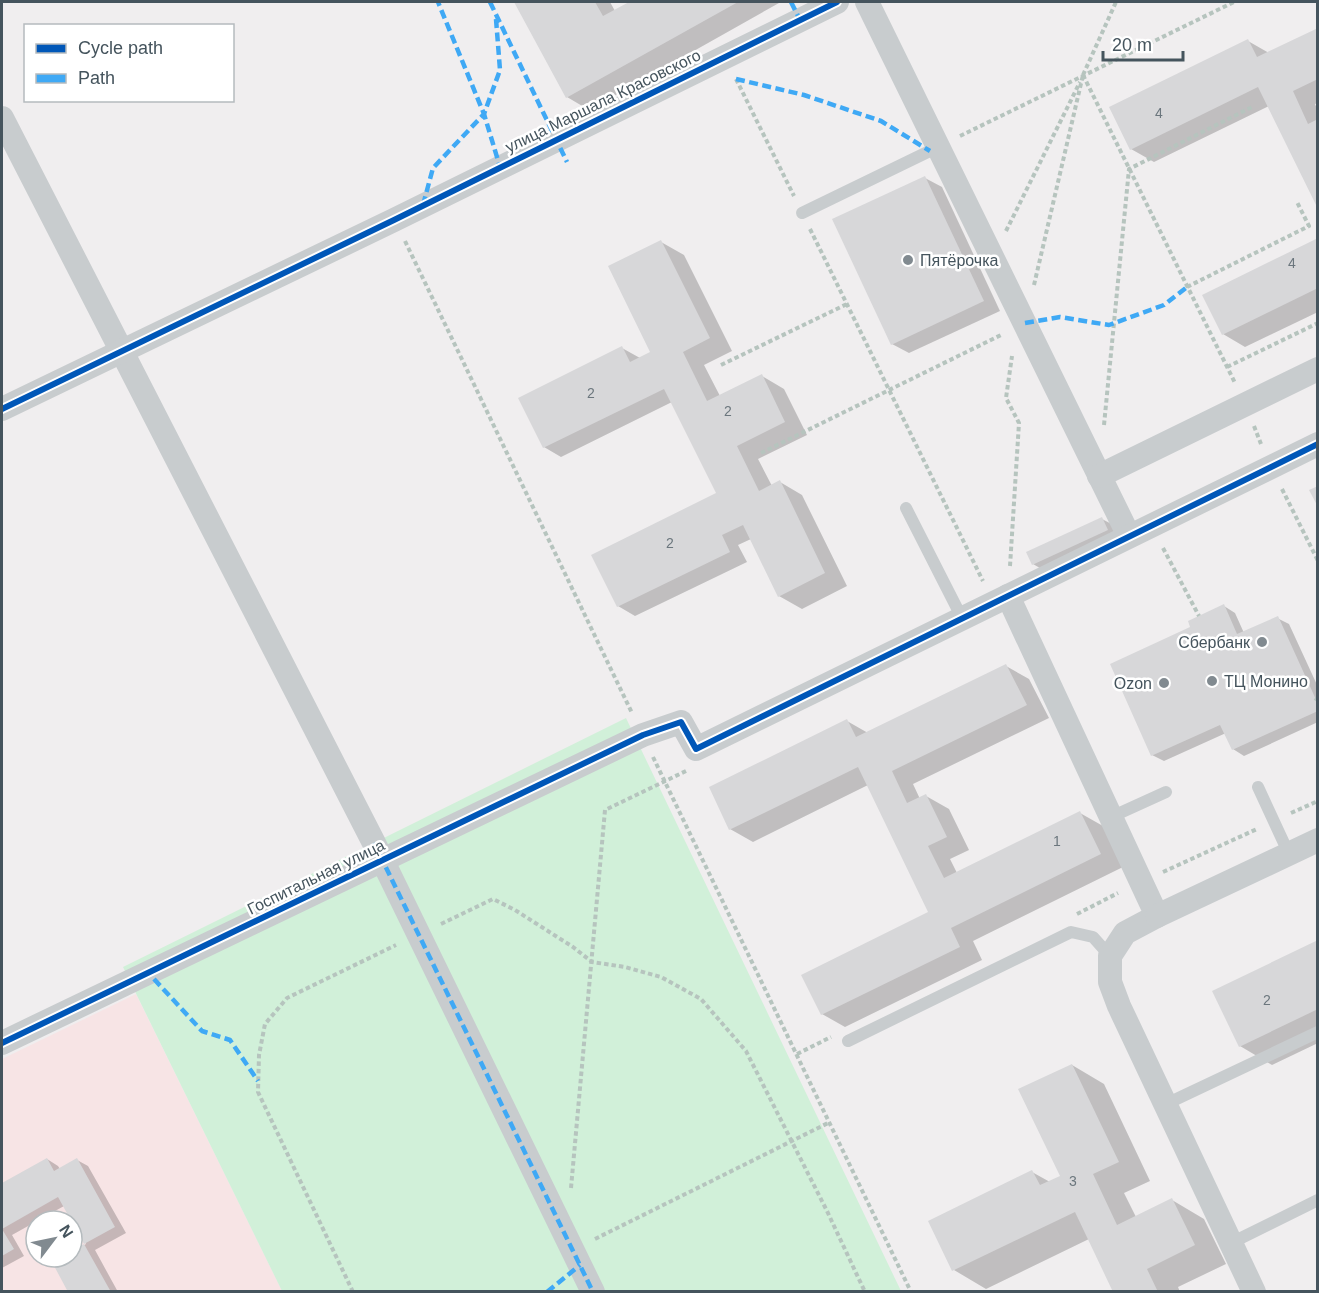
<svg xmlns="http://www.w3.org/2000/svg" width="1319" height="1293" font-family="Helvetica,sans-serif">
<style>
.medical{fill:#f7e4e5;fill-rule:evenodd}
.green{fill:#d1f0d9}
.shadow{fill:#0003}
.building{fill:#d7d7d9}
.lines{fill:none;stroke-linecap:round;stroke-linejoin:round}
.path{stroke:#b6c4be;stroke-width:4;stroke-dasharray:4.5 3;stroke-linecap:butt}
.lane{stroke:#c8ccce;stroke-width:12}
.street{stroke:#c8ccce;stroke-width:24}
.quiet{stroke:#3fa9f5;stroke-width:4.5;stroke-dasharray:9 4.5;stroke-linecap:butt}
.cycleway-casing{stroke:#fff;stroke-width:10}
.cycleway{stroke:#0057b8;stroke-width:6}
.poi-dot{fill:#818a90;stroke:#fff;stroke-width:2}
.labels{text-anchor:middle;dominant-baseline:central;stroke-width:5;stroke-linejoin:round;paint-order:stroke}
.number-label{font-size:14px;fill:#6b767d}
.street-label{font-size:16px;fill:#45545d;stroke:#fff}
.poi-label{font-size:16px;fill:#45545d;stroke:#fff;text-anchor:start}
</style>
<rect width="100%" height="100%" fill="#f0eeef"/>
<path class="medical" d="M 136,994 L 282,1291 L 2,1292 L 2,1059 ZM 36,1221 L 72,1221 L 72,1257 L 36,1257 Z"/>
<path class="green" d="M 626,718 L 901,1291 L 282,1291 L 123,967 Z"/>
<g class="shadow">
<path d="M 515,2 L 610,2 L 615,11 L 632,2 L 778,2 L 779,3 L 589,110 L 567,97 Z"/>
<path d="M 1318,30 L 1318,103 L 1315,104 L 1318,111 L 1318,205 L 1269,106 L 1154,162 L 1131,149 L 1248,41 L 1269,53 Z"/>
<path d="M 925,178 L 942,187 L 1000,311 L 909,353 L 892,344 Z"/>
<path d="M 1318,240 L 1318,312 L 1245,347 L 1223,334 Z"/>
<path d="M 661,242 L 684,255 L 732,351 L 704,365 L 720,396 L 762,376 L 784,389 L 807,435 L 758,459 L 772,486 L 780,482 L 802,495 L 847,586 L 802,609 L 779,596 L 751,539 L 738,545 L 747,562 L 635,616 L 618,606 L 593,555 L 718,494 L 672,402 L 561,457 L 544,447 L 622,348 L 640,358 L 650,353 Z"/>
<path d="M 1102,519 L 1119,528 L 1050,574 L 1033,564 Z"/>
<path d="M 1224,606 L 1235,613 L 1244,633 L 1277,618 L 1289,624 L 1318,687 L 1318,722 L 1244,756 L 1233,749 L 1226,733 L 1164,761 L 1152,755 L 1192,628 Z"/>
<path d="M 1006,666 L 1029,679 L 1049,718 L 913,784 L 920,799 L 926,796 L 949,809 L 969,850 L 950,859 L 957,873 L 1080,813 L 1103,826 L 1123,867 L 973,941 L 982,960 L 845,1027 L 822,1014 L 930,913 L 868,785 L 753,842 L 730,829 L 847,721 L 868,733 Z"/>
<path d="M 1318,942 L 1318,1043 L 1272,1065 L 1240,1046 Z"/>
<path d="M 1072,1065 L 1104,1084 L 1150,1181 L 1124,1193 L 1136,1217 L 1172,1200 L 1204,1219 L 1226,1264 L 1178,1287 L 1180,1292 L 1114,1292 L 1089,1239 L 986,1289 L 954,1270 L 1032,1172 L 1050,1182 L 1062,1176 Z"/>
<path d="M 47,1159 L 58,1166 L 60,1169 L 77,1160 L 88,1166 L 126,1233 L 95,1250 L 118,1292 L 70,1292 L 64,1257 L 72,1257 L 72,1252 L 86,1244 L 64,1206 L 12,1235 L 24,1256 L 2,1268 L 2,1185 Z"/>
</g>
<g class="building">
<path d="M 514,2 L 595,2 L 603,16 L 629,2 L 738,2 L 566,98 Z"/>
<path d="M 1318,28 L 1318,79 L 1293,91 L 1308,124 L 1318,119 L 1318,209 L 1258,87 L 1130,150 L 1109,107 L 1248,39 L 1257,57 Z"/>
<path d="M 925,176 L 984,301 L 891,345 L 832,219 Z"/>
<path d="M 1318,238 L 1318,288 L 1222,335 L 1202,295 Z"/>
<path d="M 661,240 L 710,338 L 683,352 L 707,401 L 762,374 L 785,422 L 737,446 L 759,491 L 780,480 L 825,573 L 778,597 L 743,525 L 722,535 L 730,552 L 617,607 L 591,555 L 716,493 L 664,389 L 543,448 L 518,398 L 622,346 L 630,362 L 650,352 L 608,266 Z"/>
<path d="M 1318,486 L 1318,507 L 1309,490 Z"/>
<path d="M 1102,517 L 1108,530 L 1032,565 L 1026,552 Z"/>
<path d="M 1224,604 L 1237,634 L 1278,616 L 1318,704 L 1318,711 L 1232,750 L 1220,725 L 1151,756 L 1110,664 L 1190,627 L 1188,621 Z"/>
<path d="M 1006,664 L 1027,705 L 892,771 L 907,803 L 926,794 L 947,837 L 928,846 L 944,878 L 1080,811 L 1101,854 L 951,928 L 960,947 L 821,1015 L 801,975 L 928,912 L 858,767 L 729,830 L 709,787 L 847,719 L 856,737 Z"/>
<path d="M 1318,940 L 1318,1009 L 1239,1047 L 1212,991 Z"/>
<path d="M 1072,1064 L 1119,1162 L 1093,1174 L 1117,1225 L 1172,1198 L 1195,1245 L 1147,1269 L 1158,1292 L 1113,1292 L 1075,1212 L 952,1271 L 928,1221 L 1032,1170 L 1040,1185 L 1060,1176 L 1018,1089 Z"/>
<path d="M 47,1158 L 54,1171 L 77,1158 L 115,1227 L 84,1244 L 58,1197 L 2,1229 L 14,1249 L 2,1256 L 2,1183 Z"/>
<path d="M 84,1244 L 111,1292 L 68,1292 L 52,1262 L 61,1257 L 72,1257 L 72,1251 Z"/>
</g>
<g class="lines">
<g class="path">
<path d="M 1083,75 L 1235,383"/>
<path d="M 1083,75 L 1116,2"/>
<path d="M 736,79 L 794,196"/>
<path d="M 960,136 L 1234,2"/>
<path d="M 810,229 L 983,581"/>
<path d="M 1006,231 L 1080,82"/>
<path d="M 405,241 L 632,713"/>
<path d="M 1034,285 L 1083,75"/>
<path d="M 1187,287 L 1309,226 L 1297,202"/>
<path d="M 721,365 L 847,304"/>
<path d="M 1227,367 L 1318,323"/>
<path d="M 1104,425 L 1129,169 L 1252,107"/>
<path d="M 1254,426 L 1261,444"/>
<path d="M 761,453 L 1003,334"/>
<path d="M 1282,489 L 1318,561"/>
<path d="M 1163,548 L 1199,616"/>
<path d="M 1010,566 L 1019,423 L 1006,398 L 1012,356"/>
<path d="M 1315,698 L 1318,700"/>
<path d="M 653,757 L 911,1292"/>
<path d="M 1291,813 L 1318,801"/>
<path d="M 1163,872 L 1257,829"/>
<path d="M 1077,914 L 1118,893"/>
<path d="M 441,924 L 493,899 L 515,910 L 573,947 L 592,962 L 625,967 L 661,977 L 701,999 L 746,1051 L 827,1211 L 865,1292"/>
<path d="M 797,1054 L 831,1037"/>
<path d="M 571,1188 L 605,810 L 686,771"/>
<path d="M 595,1239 L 830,1122"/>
<path d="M 353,1292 L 258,1092 L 259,1055 L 265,1024 L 287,998 L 396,945"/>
</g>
<g class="lane">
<path d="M 802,213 L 938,147"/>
<path d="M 906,508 L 962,618"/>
<path d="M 1258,787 L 1289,854"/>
<path d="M 1111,817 L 1166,792"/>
<path d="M 848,1041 L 1071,932 L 1093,937 L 1110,956"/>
<path d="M 1166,1104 L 1318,1032"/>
<path d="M 1231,1243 L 1318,1200"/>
</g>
<g class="street">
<path d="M 867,2 L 1129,536"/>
<path d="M 2,118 L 374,843 L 593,1292"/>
<path d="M 2,409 L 394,220 L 837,2"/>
<path d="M 1099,476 L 1318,369"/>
<path d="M 1008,596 L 1157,916 L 1125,933 L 1110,956 L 1110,982 L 1119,1006 L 1254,1292"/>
<path d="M 1157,916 L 1318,840"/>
<path d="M 2,1043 L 643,735 L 681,722 L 696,749 L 1318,444"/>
</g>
<g class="quiet">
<path d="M 490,2 L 567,162"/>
<path d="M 791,2 L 800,20"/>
<path d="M 496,19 L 500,70 L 484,114 L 500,167"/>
<path d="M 736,79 L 804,95 L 881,121 L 930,151"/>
<path d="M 423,205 L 433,168 L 484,114 L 438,2"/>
<path d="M 1025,323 L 1060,317 L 1109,325 L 1164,305 L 1187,287"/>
<path d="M 374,843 L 593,1292"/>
<path d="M 154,979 L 202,1031 L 230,1040 L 258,1081"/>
<path d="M 547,1292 L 580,1265"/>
</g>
<defs>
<g id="cycleway">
<path d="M 2,409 L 394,220 L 837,2"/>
<path d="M 2,1043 L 643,735 L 681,722 L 696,749 L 1318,444"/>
</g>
</defs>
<use href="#cycleway" class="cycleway-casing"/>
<use href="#cycleway" class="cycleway"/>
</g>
<g class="poi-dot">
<circle cx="908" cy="260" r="6"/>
<circle cx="1262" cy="642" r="6"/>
<circle cx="1212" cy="681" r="6"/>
<circle cx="1164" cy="683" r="6"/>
</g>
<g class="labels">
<g class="number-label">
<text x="1159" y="113">4</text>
<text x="1292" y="263">4</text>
<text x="591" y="393">2</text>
<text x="728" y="411">2</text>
<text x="670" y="543">2</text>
<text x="1057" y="841">1</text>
<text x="1267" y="1000">2</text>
<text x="1073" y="1181">3</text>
</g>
<g class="street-label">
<text transform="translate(603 101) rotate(-26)">улица Маршала Красовского</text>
<text transform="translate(316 877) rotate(-26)">Госпитальная улица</text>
</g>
<g class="poi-label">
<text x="920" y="260">Пятёрочка</text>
<text x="1250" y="642" text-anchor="end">Сбербанк</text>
<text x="1224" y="681">ТЦ Монино</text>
<text x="1152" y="683" text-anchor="end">Ozon</text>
</g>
</g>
<rect width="1319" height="1293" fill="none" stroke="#45545d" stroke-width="6"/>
<rect x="24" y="24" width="210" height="78" fill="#ffffff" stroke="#b5bbbe" stroke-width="1.5"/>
<rect x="36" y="44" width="30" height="9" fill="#0057b8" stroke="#b5bbbe" stroke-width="1.5"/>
<text x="78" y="54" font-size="18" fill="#45545d">Cycle path</text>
<rect x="36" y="74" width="30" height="9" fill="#3fa9f5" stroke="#b5bbbe" stroke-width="1.5"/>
<text x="78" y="84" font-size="18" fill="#45545d">Path</text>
<g transform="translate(54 1239) rotate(58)"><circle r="28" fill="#ffffff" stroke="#b5bbbe" stroke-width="1.5"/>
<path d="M0-4.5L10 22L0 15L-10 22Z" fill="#818a90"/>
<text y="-9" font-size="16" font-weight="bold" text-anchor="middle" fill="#45545d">N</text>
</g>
<path d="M1103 51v9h80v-9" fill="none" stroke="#45545d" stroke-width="3"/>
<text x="1112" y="51" font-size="18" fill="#45545d" stroke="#ffffff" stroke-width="4.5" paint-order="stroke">20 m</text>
</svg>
